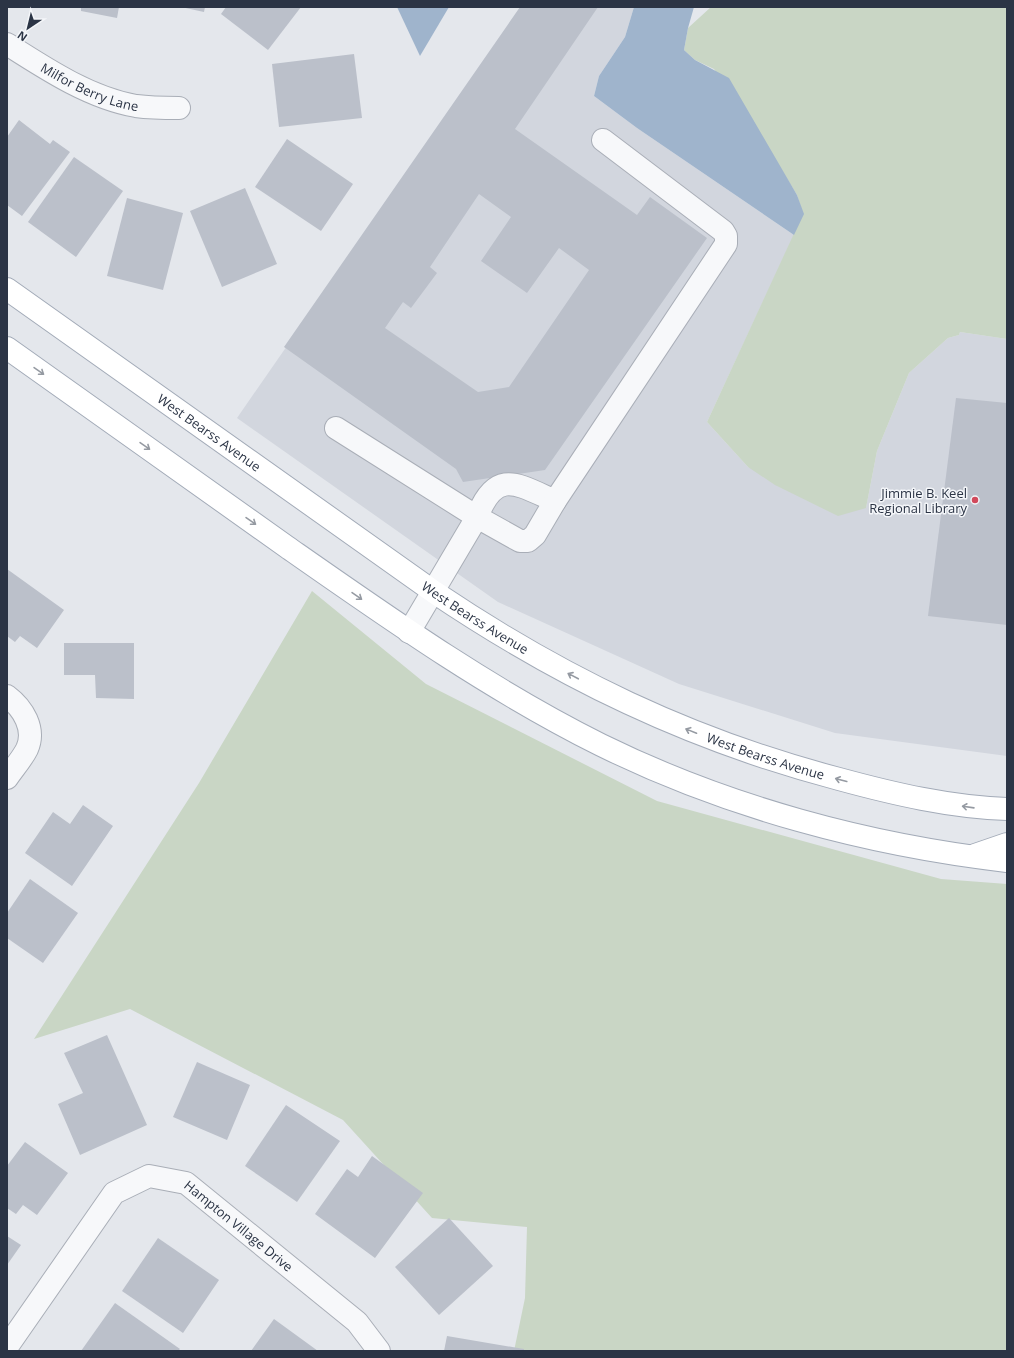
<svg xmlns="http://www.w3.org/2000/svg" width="1014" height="1358" font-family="'Open Sans',sans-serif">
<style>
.built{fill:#d2d6de}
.green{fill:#c9d6c5}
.water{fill:#9fb4cc}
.building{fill:#bbc0ca;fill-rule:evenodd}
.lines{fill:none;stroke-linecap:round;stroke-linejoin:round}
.minor-casing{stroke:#a9aeb7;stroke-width:24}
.major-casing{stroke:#a3abb8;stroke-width:24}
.minor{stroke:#f7f8fa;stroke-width:22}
.major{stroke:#fff;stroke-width:22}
.oneway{stroke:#959aa2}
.poi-dot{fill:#d1495b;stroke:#f4f6f9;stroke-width:1.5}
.labels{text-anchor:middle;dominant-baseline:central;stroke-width:3;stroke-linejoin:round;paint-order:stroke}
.street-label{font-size:13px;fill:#2b3445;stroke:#f4f6f9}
.poi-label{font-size:13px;fill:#2b3445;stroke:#f4f6f9;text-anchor:end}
</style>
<rect width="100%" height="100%" fill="#e4e7ec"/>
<path class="built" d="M 522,7 L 634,7 L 625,37 L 599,76 L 594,96 L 637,128 L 794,235 L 707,422 L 748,467 L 866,508 L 877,451 L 909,373 L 948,338 L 959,335 L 960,332 L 1007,339 L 1007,756 L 835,733 L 679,684 L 498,602 L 237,418 Z"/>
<g class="green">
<path d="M 711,7 L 1007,7 L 1007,339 L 960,332 L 959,335 L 948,338 L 909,373 L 877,451 L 866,508 L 838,516 L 775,485 L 748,467 L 707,422 L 803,214 L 797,195 L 764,141 L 714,69 L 695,60 L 684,50 L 688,28 Z"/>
<path d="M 312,591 L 426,684 L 657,801 L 941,879 L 1007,884 L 1007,1351 L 514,1351 L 525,1298 L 527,1227 L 432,1218 L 343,1120 L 130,1009 L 34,1039 L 199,783 Z"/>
</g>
<g class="water">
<path d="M 397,7 L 449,7 L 420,56 Z"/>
<path d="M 634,7 L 694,7 L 688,28 L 684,50 L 695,60 L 729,78 L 797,195 L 804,214 L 794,235 L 637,128 L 594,96 L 599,76 L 625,37 Z"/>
</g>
<g class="building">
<path d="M 81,7 L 119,7 L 117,18 L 81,11 Z"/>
<path d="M 181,7 L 205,7 L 204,12 Z"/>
<path d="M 226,7 L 301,7 L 268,50 L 221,14 Z"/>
<path d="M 520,7 L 598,7 L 515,129 L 637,215 L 650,197 L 707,238 L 545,470 L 463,482 L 456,469 L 284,347 ZM 479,194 L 511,217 L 481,261 L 527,293 L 559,248 L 589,270 L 509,387 L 478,392 L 385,328 L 403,302 L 411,308 L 437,273 L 430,267 Z"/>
<path d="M 354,54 L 362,118 L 279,127 L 272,64 Z"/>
<path d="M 19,120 L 50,144 L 53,140 L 70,152 L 22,216 L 7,205 L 7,137 Z"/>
<path d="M 287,139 L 353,184 L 321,231 L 255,187 Z"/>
<path d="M 74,157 L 123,191 L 76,257 L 28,222 Z"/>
<path d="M 245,188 L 277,264 L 222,287 L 190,211 Z"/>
<path d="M 127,198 L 183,213 L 163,290 L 107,276 Z"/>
<path d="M 956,398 L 1007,403 L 1007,625 L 928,616 Z"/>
<path d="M 7,569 L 64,610 L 37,648 L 20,636 L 15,642 L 7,636 Z"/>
<path d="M 64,643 L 134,643 L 134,699 L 96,698 L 95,675 L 64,675 Z"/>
<path d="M 83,805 L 113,826 L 72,886 L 25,853 L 53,812 L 70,824 Z"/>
<path d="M 30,879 L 78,913 L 43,963 L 7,938 L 7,913 Z"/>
<path d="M 107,1035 L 147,1125 L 80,1155 L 58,1104 L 83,1093 L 64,1053 Z"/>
<path d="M 197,1062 L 250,1085 L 227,1140 L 173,1117 Z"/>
<path d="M 286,1105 L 340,1141 L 297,1202 L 245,1166 Z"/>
<path d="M 25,1142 L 68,1173 L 37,1215 L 23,1205 L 16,1214 L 7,1208 L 7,1166 Z"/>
<path d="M 372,1156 L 423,1193 L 375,1258 L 315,1214 L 347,1169 L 358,1177 Z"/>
<path d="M 449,1218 L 493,1266 L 439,1315 L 395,1267 Z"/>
<path d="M 7,1236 L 21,1245 L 7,1265 Z"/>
<path d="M 158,1238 L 219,1280 L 183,1333 L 122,1291 Z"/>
<path d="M 115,1303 L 180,1349 L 178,1351 L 81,1351 Z"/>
<path d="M 274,1319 L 318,1351 L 251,1351 Z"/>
<path d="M 447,1336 L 524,1349 L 524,1351 L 444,1351 Z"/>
</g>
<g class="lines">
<defs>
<g id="minor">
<path id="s1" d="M 7,44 C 46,69 90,98 136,106 C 151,108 165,108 179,108"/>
<path d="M 336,428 L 477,517 C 496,468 517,484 555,501"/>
<path d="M 409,632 L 477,517 L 520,541 L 528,541 L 535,535 L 555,501 L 726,244 L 726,236 L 723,231 L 603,140"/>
<path d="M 7,696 C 23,708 36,729 27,749 C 22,759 13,769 7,778"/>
<path id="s2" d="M 7,1347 L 114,1193 L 149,1176 L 186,1183 L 357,1322 L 379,1351"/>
</g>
<g id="major">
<path id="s3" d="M 7,289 L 434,592 C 562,678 690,740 839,779 C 894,794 950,807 1007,809"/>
<path d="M 7,348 C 100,414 194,481 287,547 C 390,619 489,689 601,745 C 727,807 868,845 1007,861"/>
<path d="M 975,855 L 1007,844"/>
</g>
</defs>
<use href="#minor" class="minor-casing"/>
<use href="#major" class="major-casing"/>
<use href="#minor" class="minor"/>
<use href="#major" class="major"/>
</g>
<defs><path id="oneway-shaft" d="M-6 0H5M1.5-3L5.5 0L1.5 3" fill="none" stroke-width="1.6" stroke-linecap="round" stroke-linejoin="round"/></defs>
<g class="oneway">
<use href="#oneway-shaft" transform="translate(39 371) rotate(35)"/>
<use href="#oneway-shaft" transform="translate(145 446) rotate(35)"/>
<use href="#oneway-shaft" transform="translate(251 521) rotate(35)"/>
<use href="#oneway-shaft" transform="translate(357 596) rotate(35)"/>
<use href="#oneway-shaft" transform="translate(573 676) rotate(-152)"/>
<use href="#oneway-shaft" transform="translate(691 731) rotate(-158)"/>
<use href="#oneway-shaft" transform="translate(841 780) rotate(-165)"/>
<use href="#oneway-shaft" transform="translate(968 807) rotate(-172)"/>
</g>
<circle class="poi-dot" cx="975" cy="500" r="4"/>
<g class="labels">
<g class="street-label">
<text stroke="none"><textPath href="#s1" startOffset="94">Milfor Berry Lane</textPath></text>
<text stroke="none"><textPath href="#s3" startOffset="248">West Bearss Avenue</textPath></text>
<text stroke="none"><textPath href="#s3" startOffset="572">West Bearss Avenue</textPath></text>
<text stroke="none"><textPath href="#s3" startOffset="895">West Bearss Avenue</textPath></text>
<text stroke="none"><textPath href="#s2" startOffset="332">Hampton Village Drive</textPath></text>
</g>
<g class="poi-label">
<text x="967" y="493">Jimmie B. Keel<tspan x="967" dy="15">Regional Library</tspan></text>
</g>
</g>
<rect width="1014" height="1358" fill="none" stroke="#2b3445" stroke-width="16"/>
<g transform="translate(28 28) rotate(215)" stroke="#f4f6f9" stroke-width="3" paint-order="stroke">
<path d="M0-3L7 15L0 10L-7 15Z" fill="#2b3445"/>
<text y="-6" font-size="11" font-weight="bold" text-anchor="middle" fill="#2b3445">N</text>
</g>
</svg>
